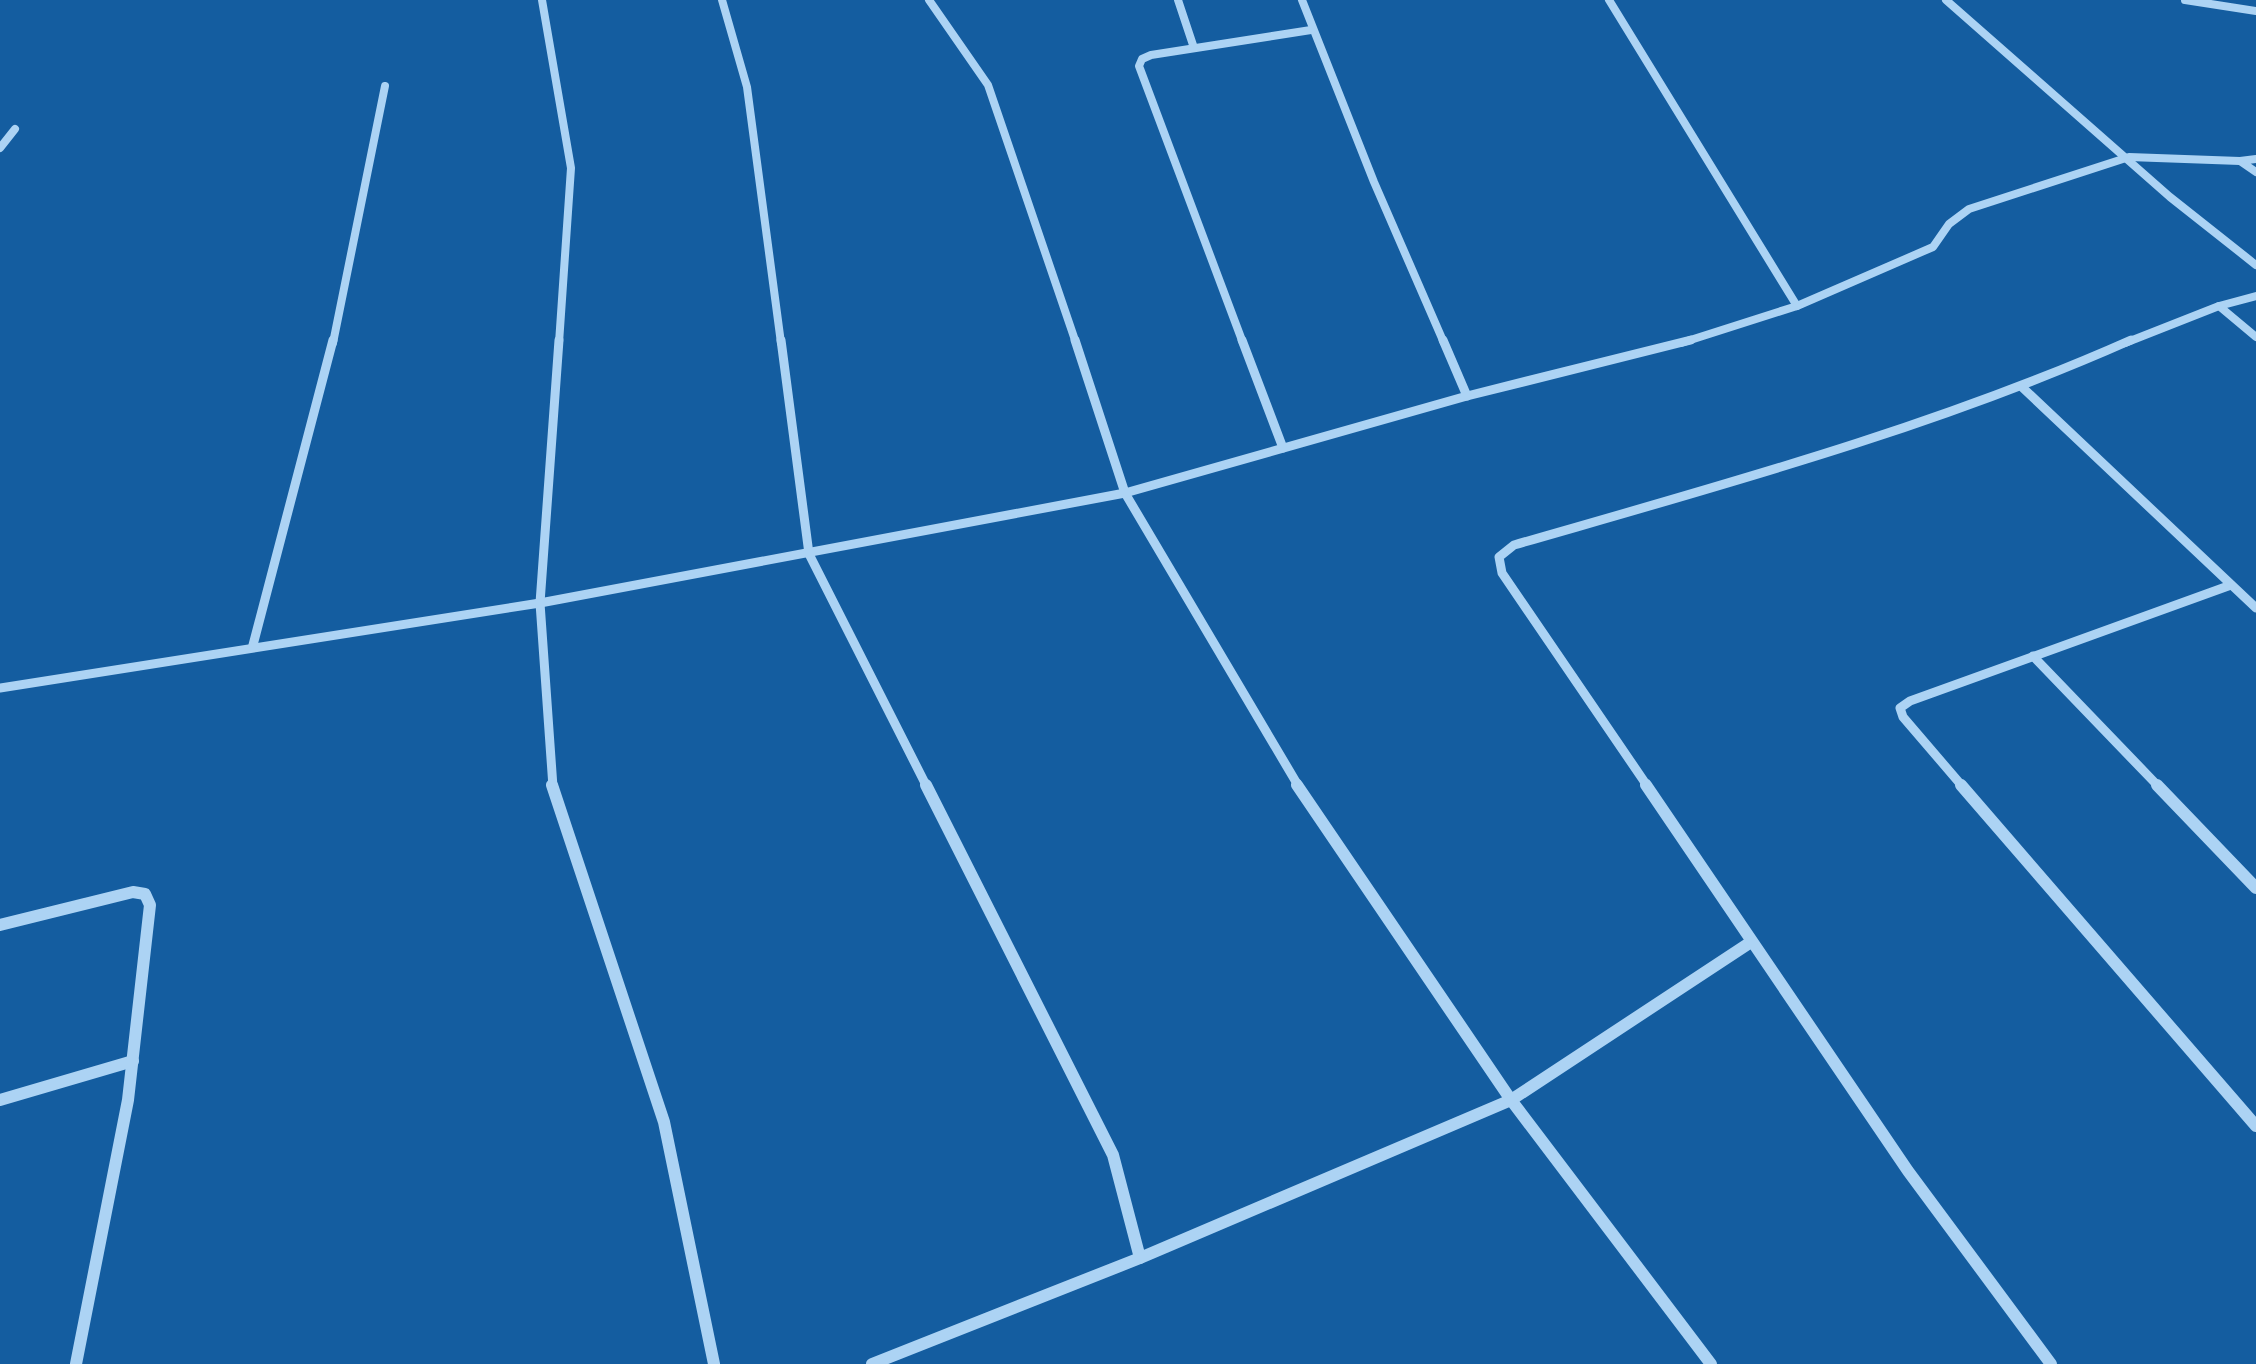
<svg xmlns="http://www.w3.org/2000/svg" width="2256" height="1364" font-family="Cabin,sans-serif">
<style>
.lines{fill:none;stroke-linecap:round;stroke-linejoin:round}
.street-far2{stroke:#acd3f4;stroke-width:8}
.street-far1{stroke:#acd3f4;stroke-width:9}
.street{stroke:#acd3f4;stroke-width:12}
</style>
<rect width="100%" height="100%" fill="#145da0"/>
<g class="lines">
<g class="street-far2">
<path d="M 542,0 L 571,168 L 559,343"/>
<path d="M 722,0 L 747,87 L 781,343"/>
<path d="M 929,0 L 988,85 L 1076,343"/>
<path d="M 1178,0 L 1194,48"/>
<path d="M 1302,0 L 1374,182 L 1444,343"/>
<path d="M 1609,0 L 1797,306"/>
<path d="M 1946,0 L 2170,197 L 2256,265"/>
<path d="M 2185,0 L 2256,11"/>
<path d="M 0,148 L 15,129"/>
<path d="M 2256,159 L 2240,161 L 2256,172"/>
<path d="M 2219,306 L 2256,296"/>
<path d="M 333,343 L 385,86"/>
<path d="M 1243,343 L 1139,66 L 1142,59 L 1151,55 L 1311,30"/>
<path d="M 1681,343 L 1797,306 L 1933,247 L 1949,224 L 1969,209 L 2129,157 L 2240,161"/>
<path d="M 2125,343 L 2219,306 L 2256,337"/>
</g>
<g class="street-far1">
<path d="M 781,340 L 809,554 L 927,787"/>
<path d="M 1075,340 L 1125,493 L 1299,787"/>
<path d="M 1242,340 L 1283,448"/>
<path d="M 1443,340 L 1467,396"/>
<path d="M 2023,388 L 2256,608"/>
<path d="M 253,645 L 333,340"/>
<path d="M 2033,656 L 2159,787"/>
<path d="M 0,688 L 540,603 L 1125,493 L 1467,396 L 1691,340"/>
<path d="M 553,787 L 540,603 L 559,340"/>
<path d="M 1648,787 L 1502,573 L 1499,557 L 1514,545 C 1722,485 1933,428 2131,340"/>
<path d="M 1963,787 L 1903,717 L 1900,708 L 1910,701 L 2231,585"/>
</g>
<g class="street">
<path d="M 552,785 L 664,1122 L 714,1364"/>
<path d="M 926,785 L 1113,1155 L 1140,1258"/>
<path d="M 1297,785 L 1511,1100 L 1711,1364"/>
<path d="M 1646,785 L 1908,1171 L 2051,1364"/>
<path d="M 1961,785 L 2256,1126"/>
<path d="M 2157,785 L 2256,888"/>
<path d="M 0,925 L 133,892 L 145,894 L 150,905 L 128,1100 L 76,1364"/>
<path d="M 0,1100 L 133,1061"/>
<path d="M 872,1364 L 1140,1258 L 1511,1100 L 1751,942"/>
</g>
</g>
</svg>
